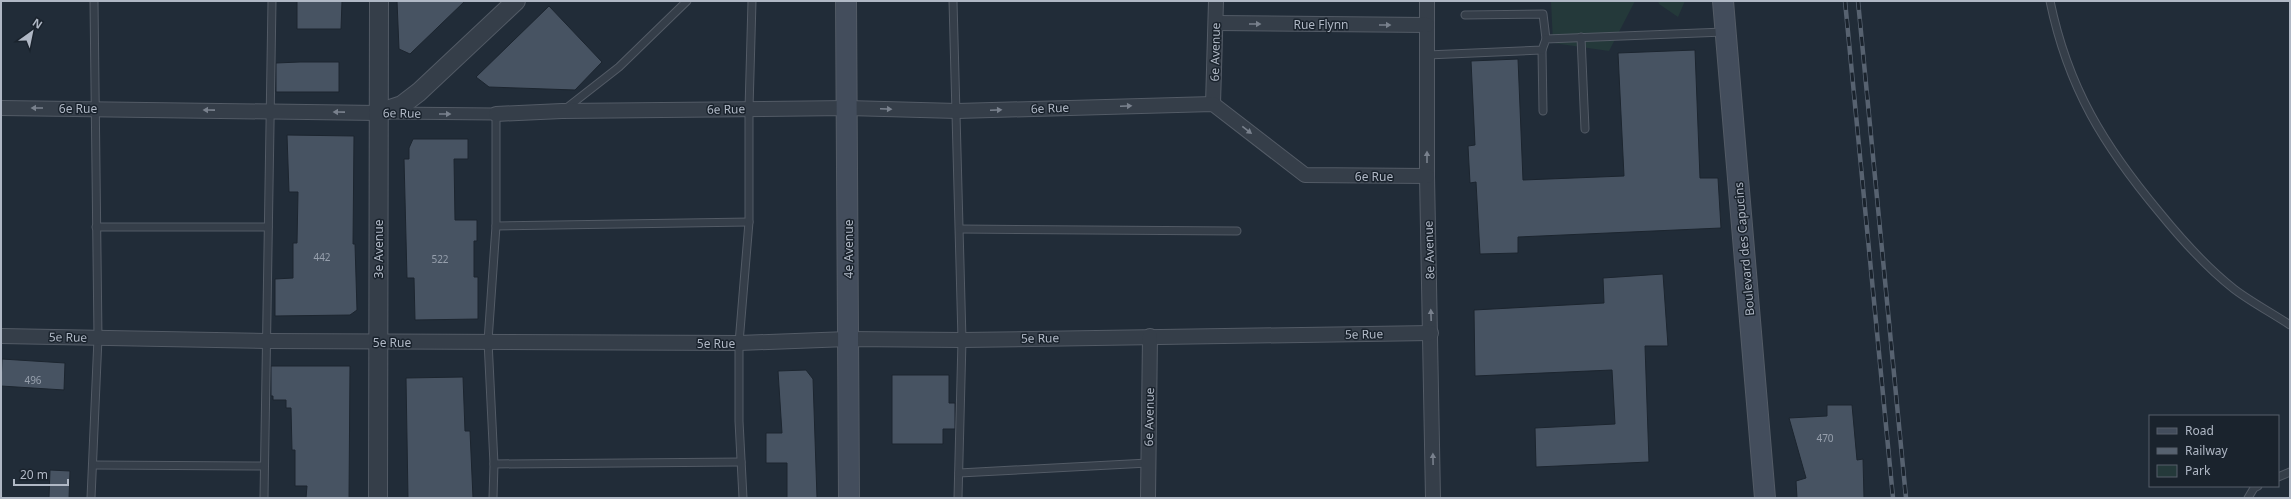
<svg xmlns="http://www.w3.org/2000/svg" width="2291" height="499" font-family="'Noto Sans',sans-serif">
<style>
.green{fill:#24393a}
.building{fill:#475362;stroke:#1c252f}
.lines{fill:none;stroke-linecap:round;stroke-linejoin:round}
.service-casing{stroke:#535b66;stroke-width:9}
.pedestrian-casing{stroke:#535b66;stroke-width:13}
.minor-casing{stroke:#535b66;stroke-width:16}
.tertiary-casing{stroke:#535b66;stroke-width:20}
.secondary-casing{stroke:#535b66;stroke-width:22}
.service{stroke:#353e49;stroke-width:7}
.pedestrian{stroke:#353e49;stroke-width:11}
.minor{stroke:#353e49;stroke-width:14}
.tertiary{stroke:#353e49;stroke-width:18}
.secondary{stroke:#434d5c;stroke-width:20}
.rail-casing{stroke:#576270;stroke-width:4.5}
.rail{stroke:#1a232d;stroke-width:3;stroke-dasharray:9;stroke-linecap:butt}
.oneway{fill:#79818d}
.labels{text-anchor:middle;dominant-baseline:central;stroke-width:3;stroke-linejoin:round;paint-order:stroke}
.number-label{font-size:10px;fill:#969fac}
.street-label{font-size:12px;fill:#b0b8c5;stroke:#1a232d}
</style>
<rect width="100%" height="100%" fill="#212c38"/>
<g class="green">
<path d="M 1551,1 L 1635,1 L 1609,51 L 1553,43 Z"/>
<path d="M 1658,1 L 1685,1 L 1678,17 L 1659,4 Z"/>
</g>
<g class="building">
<path d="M 297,1 L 342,1 L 341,29 L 297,29 Z"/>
<path d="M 397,1 L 465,1 L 410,54 L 399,49 Z"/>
<path d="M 549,6 L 602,62 L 575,90 L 489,87 L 476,77 Z"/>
<path d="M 1695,50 L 1700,178 L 1718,178 L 1721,228 L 1518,237 L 1518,253 L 1480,254 L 1476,182 L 1470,183 L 1468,146 L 1475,145 L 1471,61 L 1518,59 L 1523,180 L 1624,176 L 1618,53 Z"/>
<path d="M 300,62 L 339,62 L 339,92 L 276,92 L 276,63 Z"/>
<path d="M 287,135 L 354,136 L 353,244 L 355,244 L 357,310 L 350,315 L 275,316 L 275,279 L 293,278 L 293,243 L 297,243 L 298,192 L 289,192 Z"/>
<path d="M 413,139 L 468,139 L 468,159 L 454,159 L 455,220 L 477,220 L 477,241 L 474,241 L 474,277 L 478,277 L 478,319 L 415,320 L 414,278 L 407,278 L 404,159 L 409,159 L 409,148 Z"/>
<path d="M 1663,274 L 1668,346 L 1645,346 L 1649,462 L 1536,467 L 1535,428 L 1615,424 L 1612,370 L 1475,376 L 1474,310 L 1604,303 L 1603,278 Z"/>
<path d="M 2,359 L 65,363 L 64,390 L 1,386 Z"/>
<path d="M 271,366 L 350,366 L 349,498 L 306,498 L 307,486 L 295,486 L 295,450 L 292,450 L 291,408 L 286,408 L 286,400 L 273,400 L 273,396 L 271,396 Z"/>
<path d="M 806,370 L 813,379 L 817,498 L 787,498 L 787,463 L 766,463 L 766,433 L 782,433 L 778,371 Z"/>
<path d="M 892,375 L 949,375 L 949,403 L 955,403 L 955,429 L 943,429 L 943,444 L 892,444 Z"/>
<path d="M 463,377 L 465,431 L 470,431 L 473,498 L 408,498 L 406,378 Z"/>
<path d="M 1827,405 L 1852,405 L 1857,460 L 1863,459 L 1864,498 L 1797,498 L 1796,481 L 1806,478 L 1789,418 L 1827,416 Z"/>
<path d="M 50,470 L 70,471 L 69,498 L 49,498 Z"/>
</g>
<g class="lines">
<defs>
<g id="service">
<path d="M 953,1 L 962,340 L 958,498"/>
<path d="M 2050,1 C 2068,88 2104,146 2160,213 C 2182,240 2206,267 2234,289 C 2251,302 2272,313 2290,325"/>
<path d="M 1465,15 L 1543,14 L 1546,39"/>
<path d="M 1581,37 L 1585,129"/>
<path d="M 1542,50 L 1543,111"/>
<path d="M 1427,55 L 1542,50 L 1546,39 L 1724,32"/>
<path d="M 564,110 L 619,67 L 687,1"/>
<path d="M 496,226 L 749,222"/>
<path d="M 96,227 L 268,227"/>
<path d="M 960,229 L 1237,231"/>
<path d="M 494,464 L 741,462"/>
<path d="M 93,465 L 264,466"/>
<path d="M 959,473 L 1148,463"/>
<path d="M 2278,477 L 2290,472"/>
<path d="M 91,498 L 98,338 L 94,1"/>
<path d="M 264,498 L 272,1"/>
<path d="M 493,498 L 494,464 L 488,341 L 496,226 L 496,114"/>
<path d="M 743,498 L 739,421 L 739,343 L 749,222 L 749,109 L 752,1"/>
<path d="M 2248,498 L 2254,488 L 2258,486"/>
</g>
<path id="pedestrian" d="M 390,113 L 496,114"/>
<g id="minor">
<path d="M 1427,1 L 1427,176 L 1433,498"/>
<path d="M 1216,23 L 1427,25"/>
<path d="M 1213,104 L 1216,1"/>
<path d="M 1,108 L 378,113"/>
<path d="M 496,114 L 562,111 L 848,108 L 957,111 L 1213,104 L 1305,175 L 1427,176"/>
<path d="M 1,336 L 266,341 L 739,343 L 848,339 L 962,340 L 1431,333"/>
<path d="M 1148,498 L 1150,336"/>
</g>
<g id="tertiary">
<path d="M 378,113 L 402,105 L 419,92 L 516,1"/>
<path d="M 378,498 L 379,1"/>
</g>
<g id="secondary">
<path d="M 846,1 L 849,498"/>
<path d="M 1723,1 L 1765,498"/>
</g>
</defs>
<use href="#service" class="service-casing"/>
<use href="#pedestrian" class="pedestrian-casing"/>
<use href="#minor" class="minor-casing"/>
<use href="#tertiary" class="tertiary-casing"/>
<use href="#secondary" class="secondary-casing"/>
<use href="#service" class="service"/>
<use href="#pedestrian" class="pedestrian"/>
<use href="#minor" class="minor"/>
<use href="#tertiary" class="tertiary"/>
<use href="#secondary" class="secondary"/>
<defs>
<g id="rail">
<path d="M 1845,1 L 1893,498"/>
<path d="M 1858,1 L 1906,498"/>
</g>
</defs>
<use href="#rail" class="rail-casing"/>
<use href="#rail" class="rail"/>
</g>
<defs><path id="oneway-solid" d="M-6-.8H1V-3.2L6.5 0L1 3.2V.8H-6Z"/></defs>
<g class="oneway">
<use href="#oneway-solid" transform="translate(1255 24)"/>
<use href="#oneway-solid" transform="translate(1385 25)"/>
<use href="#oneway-solid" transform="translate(1126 106) rotate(-2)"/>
<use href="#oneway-solid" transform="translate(37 108) rotate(-180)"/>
<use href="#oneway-solid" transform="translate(886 109) rotate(2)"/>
<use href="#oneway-solid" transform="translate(209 110) rotate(-179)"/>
<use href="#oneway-solid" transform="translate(996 110) rotate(-2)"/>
<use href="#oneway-solid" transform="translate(339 112) rotate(-179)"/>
<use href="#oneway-solid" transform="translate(445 114)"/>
<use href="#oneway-solid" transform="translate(1247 130) rotate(38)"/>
<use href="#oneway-solid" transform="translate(1427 157) rotate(-90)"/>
<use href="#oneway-solid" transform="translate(1431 315) rotate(-92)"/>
<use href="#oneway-solid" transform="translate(1433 459) rotate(-91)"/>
</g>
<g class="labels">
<g class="number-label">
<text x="322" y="257">442</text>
<text x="440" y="259">522</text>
<text x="33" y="380">496</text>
<text x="1825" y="438">470</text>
</g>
<g class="street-label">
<text x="1321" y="24">Rue Flynn</text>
<text transform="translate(1215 52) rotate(-89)">6e Avenue</text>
<text x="78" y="108">6e Rue</text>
<text transform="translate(1050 108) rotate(-2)">6e Rue</text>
<text transform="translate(726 109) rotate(-1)">6e Rue</text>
<text transform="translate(402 113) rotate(1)">6e Rue</text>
<text x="1374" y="176">6e Rue</text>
<text transform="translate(378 249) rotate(-90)">3e Avenue</text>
<text transform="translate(848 249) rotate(-90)">4e Avenue</text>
<text transform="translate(1744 249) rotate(-95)">Boulevard des Capucins</text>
<text transform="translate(1429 250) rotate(-92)">8e Avenue</text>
<text transform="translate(1364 334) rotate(-1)">5e Rue</text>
<text transform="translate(68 337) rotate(1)">5e Rue</text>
<text transform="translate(1040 338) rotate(-1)">5e Rue</text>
<text x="392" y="342">5e Rue</text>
<text x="716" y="343">5e Rue</text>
<text transform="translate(1149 417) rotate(-89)">6e Avenue</text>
</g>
</g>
<rect width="2291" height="499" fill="none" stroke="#b0b8c5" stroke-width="4"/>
<rect x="2149" y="415" width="130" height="72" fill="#1a232d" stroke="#565f6a"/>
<rect x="2157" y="428" width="20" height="6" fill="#434d5c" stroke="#565f6a"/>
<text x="2185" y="435" font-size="12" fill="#b0b8c5">Road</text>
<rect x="2157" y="448" width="20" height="6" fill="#576270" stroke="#565f6a"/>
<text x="2185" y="455" font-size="12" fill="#b0b8c5">Railway</text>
<rect x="2157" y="465" width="20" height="12" fill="#24393a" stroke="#565f6a"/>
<text x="2185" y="475" font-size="12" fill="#b0b8c5">Park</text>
<g transform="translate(32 32) rotate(33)" stroke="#1a232d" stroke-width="3" paint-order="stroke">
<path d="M0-3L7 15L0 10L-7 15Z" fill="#b0b8c5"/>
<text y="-6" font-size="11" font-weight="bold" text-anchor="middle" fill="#b0b8c5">N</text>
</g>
<path d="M14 479v6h54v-6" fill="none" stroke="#b0b8c5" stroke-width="2"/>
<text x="20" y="479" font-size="12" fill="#b0b8c5" stroke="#1a232d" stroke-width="3" paint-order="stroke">20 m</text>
</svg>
